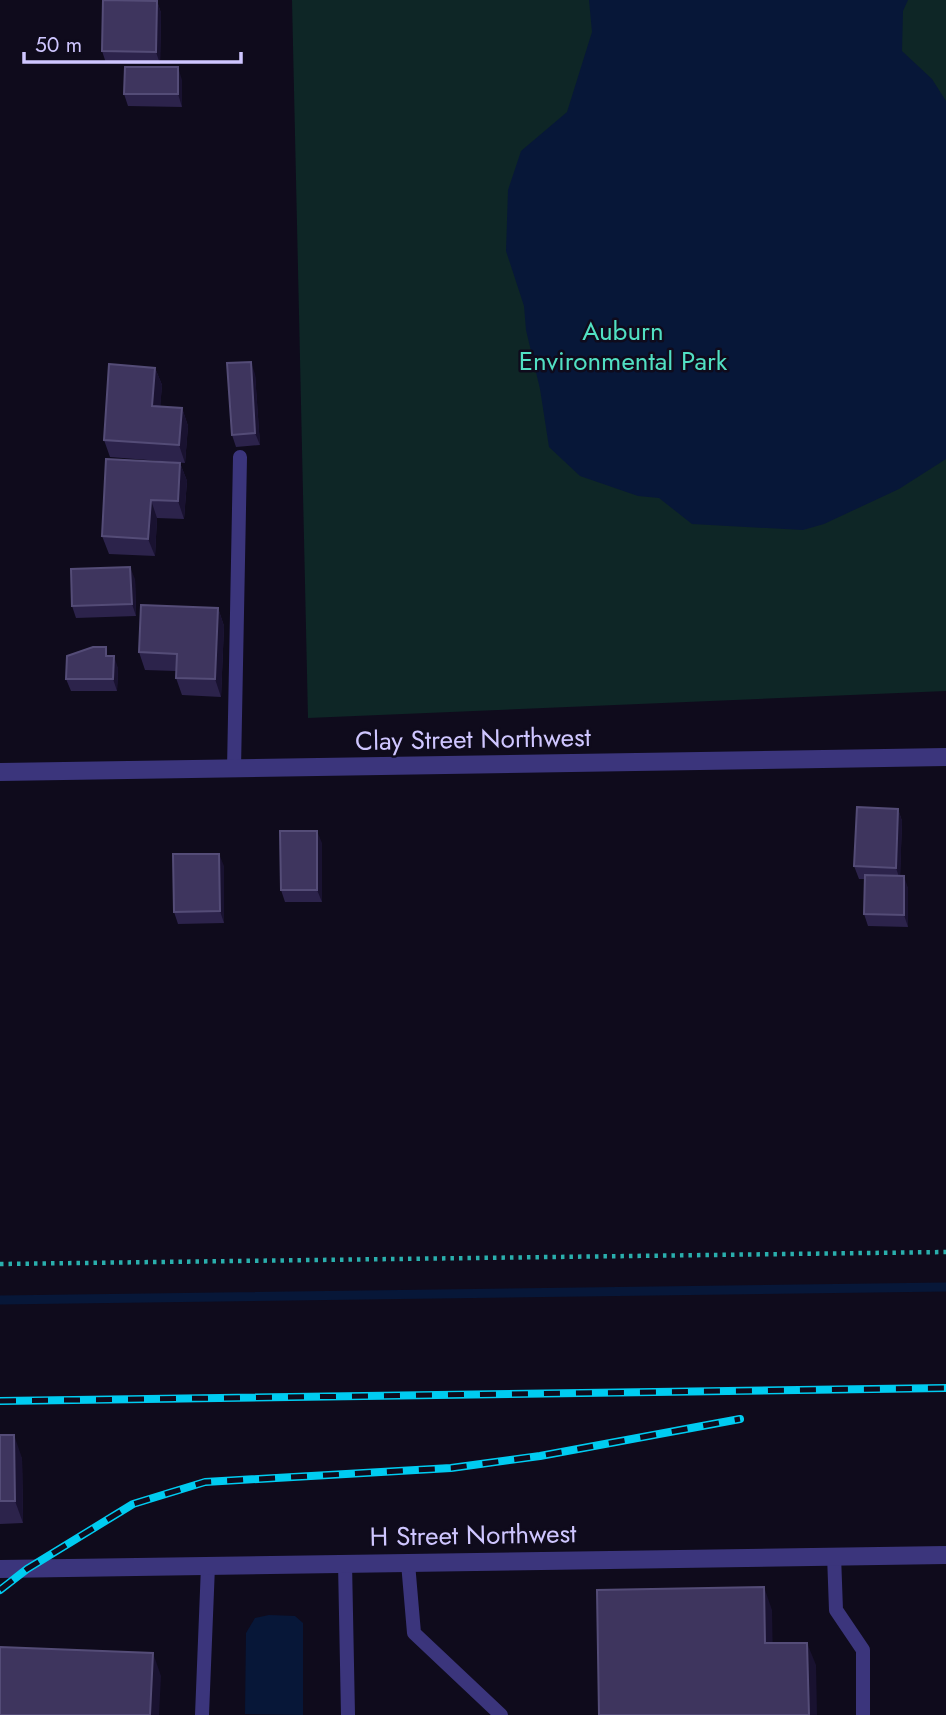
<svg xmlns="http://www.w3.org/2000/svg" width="946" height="1715" font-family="Jost,sans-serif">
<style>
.green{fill:#0e2626}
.water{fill:#071738}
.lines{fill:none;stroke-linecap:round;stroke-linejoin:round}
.stream{stroke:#071738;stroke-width:9}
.path{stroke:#2aafad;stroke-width:4.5;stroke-dasharray:3.5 5;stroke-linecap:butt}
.service{stroke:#3b357c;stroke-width:14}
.minor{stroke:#3b357c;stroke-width:18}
.rail-casing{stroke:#00ccf1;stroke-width:8}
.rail{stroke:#0f0b1c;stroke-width:5;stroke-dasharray:16;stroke-linecap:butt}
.wall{fill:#2c234b}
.shaded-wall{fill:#191230}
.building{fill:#3e355e;stroke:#544c77;stroke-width:2}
.labels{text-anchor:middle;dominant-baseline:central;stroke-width:5;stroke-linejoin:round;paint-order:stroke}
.park-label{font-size:26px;fill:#51e0c3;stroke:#0f0b1c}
.street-label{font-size:26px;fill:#cfc6ff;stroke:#0f0b1c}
</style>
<rect width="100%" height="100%" fill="#0f0b1c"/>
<path class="green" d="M 292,0 L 946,0 L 946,691 L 308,718 Z"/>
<g class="water">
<path d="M 589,0 L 908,0 L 903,11 L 902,51 L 932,79 L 946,101 L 946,459 L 899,489 L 824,524 L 803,530 L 692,524 L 659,498 L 638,496 L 580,476 L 549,447 L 540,389 L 526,330 L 524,306 L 506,251 L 508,190 L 521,151 L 567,112 L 592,32 Z"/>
<path d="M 269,1615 L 295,1616 L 303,1623 L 303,1715 L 245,1714 L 246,1633 L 255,1618 Z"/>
</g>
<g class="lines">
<path class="stream" d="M 0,1300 L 946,1287"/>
<path class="path" d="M 0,1264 L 946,1252"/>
<g class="service">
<path d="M 234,769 L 240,457"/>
<path d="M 834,1555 L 836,1610 L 863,1650 L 863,1715"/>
<path d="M 345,1563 L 348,1715"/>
<path d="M 408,1563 L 414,1633 L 501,1715"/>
<path d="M 202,1715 L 208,1566"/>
</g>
<g class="minor">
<path d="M 0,772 L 946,757"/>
<path d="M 0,1569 L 946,1555"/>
</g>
<defs>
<g id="rail">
<path d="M 0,1401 L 946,1388"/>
<path d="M 0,1590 L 27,1569 L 133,1504 L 205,1482 L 451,1468 L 540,1456 L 740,1419"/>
</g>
</defs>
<use href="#rail" class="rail-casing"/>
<use href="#rail" class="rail"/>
</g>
<g class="wall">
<path d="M 157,1 L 161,13 L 160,64 L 106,63 L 102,51 Z"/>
<path d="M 182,80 L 182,107 L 128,106 L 124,94 Z"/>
<path d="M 155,368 L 162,385 L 160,407 L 182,408 L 188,426 L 185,463 L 110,457 L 104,440 Z"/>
<path d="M 255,374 L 260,445 L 236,447 L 232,435 Z"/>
<path d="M 180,463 L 187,481 L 184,519 L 157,518 L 155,556 L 109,554 L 102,536 Z"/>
<path d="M 135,579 L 136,616 L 76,618 L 72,606 Z"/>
<path d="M 218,608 L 224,626 L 221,697 L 182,695 L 176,678 L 176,671 L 145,670 L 139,652 Z"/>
<path d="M 109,656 L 118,668 L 117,691 L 71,691 L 66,679 Z"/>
<path d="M 898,809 L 902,821 L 900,876 L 908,888 L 908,927 L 868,926 L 864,914 L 865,879 L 859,879 L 854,866 Z"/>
<path d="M 322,843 L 322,902 L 285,902 L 281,890 Z"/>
<path d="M 224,866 L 224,923 L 178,924 L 174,912 Z"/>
<path d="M 0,1435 L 22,1458 L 23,1523 L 0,1524 Z"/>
</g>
<g class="shaded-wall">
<path d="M 157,1 L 161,13 L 160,64 L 156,52 Z"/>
<path d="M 178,67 L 182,80 L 182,107 L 178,94 Z"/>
<path d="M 251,362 L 255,374 L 260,445 L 255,433 Z"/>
<path d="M 155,368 L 162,385 L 159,424 L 152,406 Z"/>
<path d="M 182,408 L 188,426 L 185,463 L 179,445 Z"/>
<path d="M 180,463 L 187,481 L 184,519 L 178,501 Z"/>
<path d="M 151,500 L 157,518 L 155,556 L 148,539 Z"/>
<path d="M 130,567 L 135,579 L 136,616 L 132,604 Z"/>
<path d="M 218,608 L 224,626 L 221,697 L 215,679 Z"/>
<path d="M 114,656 L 118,668 L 117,691 L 113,679 Z"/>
<path d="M 898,809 L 902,821 L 900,880 L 896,868 Z"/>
<path d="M 317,831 L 322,843 L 322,902 L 317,890 Z"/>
<path d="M 219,854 L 224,866 L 224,923 L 220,911 Z"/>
<path d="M 904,876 L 908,888 L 908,927 L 904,915 Z"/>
<path d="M 14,1435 L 22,1458 L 23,1523 L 15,1501 Z"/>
<path d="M 764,1587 L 772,1610 L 773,1666 L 765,1643 Z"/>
<path d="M 807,1643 L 816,1665 L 817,1715 L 809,1715 Z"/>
<path d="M 153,1653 L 161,1676 L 159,1715 L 150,1715 Z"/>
</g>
<g class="building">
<path d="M 103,0 L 157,1 L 156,52 L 102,51 Z"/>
<path d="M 125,67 L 178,67 L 178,94 L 124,94 Z"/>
<path d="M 251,362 L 255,433 L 232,435 L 227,363 Z"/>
<path d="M 109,364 L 155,368 L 152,406 L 182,408 L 179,445 L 104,440 Z"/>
<path d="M 106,459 L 180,463 L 178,501 L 151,500 L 148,539 L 102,536 Z"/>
<path d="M 130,567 L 132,604 L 72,606 L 71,569 Z"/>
<path d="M 141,605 L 218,608 L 215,679 L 176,678 L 177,654 L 139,652 Z"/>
<path d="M 93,647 L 106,647 L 106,656 L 114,656 L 113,679 L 66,679 L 67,656 Z"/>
<path d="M 857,807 L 898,809 L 896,868 L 854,866 Z"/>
<path d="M 280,831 L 317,831 L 317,890 L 281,890 Z"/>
<path d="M 173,854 L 219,854 L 220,911 L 174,912 Z"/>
<path d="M 865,875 L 904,876 L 904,915 L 864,914 Z"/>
<path d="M 0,1435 L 14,1435 L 15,1501 L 0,1501 Z"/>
<path d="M 764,1587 L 765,1643 L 807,1643 L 809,1715 L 599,1715 L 597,1590 Z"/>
<path d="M 0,1647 L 153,1653 L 150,1715 L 0,1715 Z"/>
</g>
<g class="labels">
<g class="park-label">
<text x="623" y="331">Auburn<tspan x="623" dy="30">Environmental Park</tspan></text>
</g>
<g class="street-label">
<text transform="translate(473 739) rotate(-1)">Clay Street Northwest</text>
<text transform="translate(473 1535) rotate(-1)">H Street Northwest</text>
</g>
</g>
<path d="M24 52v10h217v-10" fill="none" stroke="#cfc6ff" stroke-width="3.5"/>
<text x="35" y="52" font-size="21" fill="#cfc6ff" stroke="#0f0b1c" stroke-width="5" paint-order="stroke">50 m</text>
</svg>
